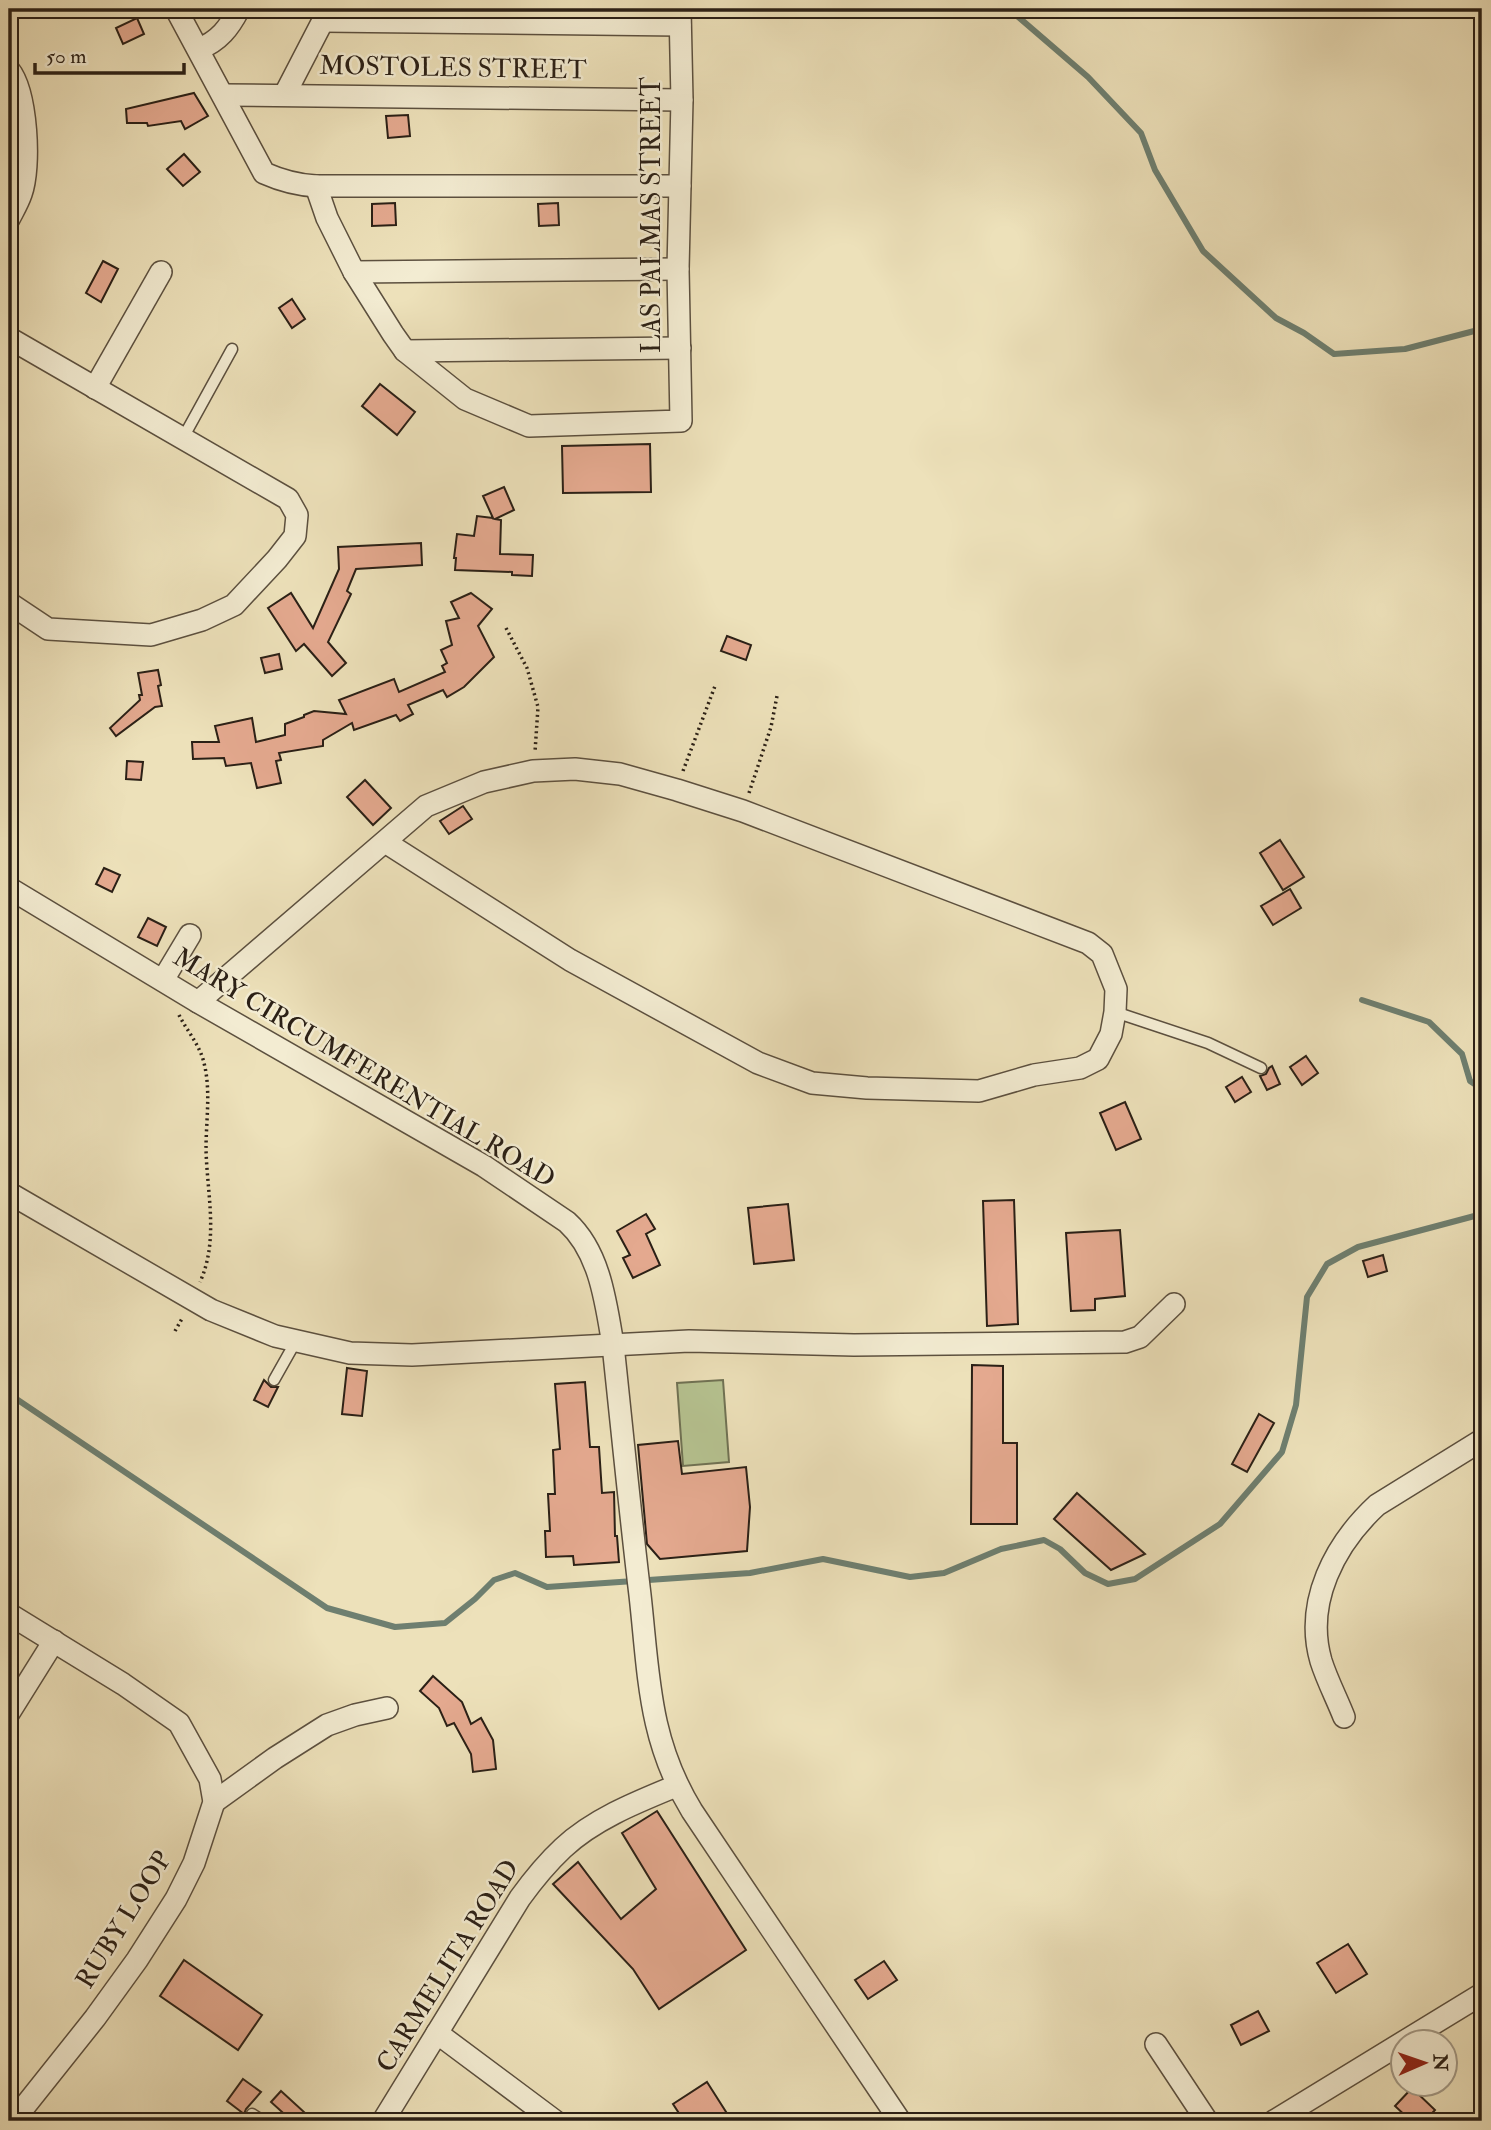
<svg xmlns="http://www.w3.org/2000/svg" width="1491" height="2130" font-family="'IM FELL Double Pica',serif">
<style>
.pitch{fill:#b6c391;stroke:#707254;stroke-width:2}
.lines{fill:none;stroke-linecap:round;stroke-linejoin:round}
.stream{stroke:#6e7f70;stroke-width:6}
.building{fill:#e4a98f;stroke:#2b2016;stroke-width:2}
.service-casing{stroke:#5c503f;stroke-width:13}
.minor-casing{stroke:#5c503f;stroke-width:24}
.path{stroke:#2b2016;stroke-width:3.5;stroke-dasharray:2 3.5;stroke-linecap:butt}
.service{stroke:#f3ecd2;stroke-width:10}
.minor{stroke:#f3ecd2;stroke-width:21}
.labels{text-anchor:middle;dominant-baseline:central;stroke-width:5;stroke-linejoin:round;paint-order:stroke}
.street-label{font-size:26px;fill:#2b2016;stroke:#f3ecd2}
</style>
<rect width="100%" height="100%" fill="#ede1ba"/>
<filter id="stains"><feTurbulence type="fractalNoise" baseFrequency=".00286" numOctaves="4"/><feColorMatrix values="0 0 0 0 .2 0 0 0 0 .09 0 0 0 0 .02 0 0 0 .5 -.17"/></filter>
<radialGradient id="worn" r=".72"><stop offset=".6" stop-color="#630" stop-opacity="0"/><stop offset="1" stop-color="#630" stop-opacity=".3"/></radialGradient>
<path class="pitch" d="M 723,1380 L 729,1462 L 683,1466 L 677,1383 Z"/>
<g class="lines">
<g class="stream">
<path d="M 1009,9 L 1088,77 L 1141,133 L 1155,170 L 1203,251 L 1276,318 L 1304,333 L 1334,354 L 1405,349 L 1482,329"/>
<path d="M 1362,1000 L 1429,1022 L 1462,1054 L 1470,1081 L 1482,1089"/>
<path d="M 9,1394 L 327,1608 L 395,1627 L 445,1623 L 475,1599 L 494,1580 L 515,1573 L 547,1587 L 750,1573 L 823,1559 L 910,1577 L 944,1573 L 1001,1549 L 1044,1540 L 1060,1549 L 1085,1573 L 1108,1584 L 1135,1579 L 1220,1524 L 1282,1452 L 1296,1405 L 1307,1297 L 1327,1264 L 1358,1247 L 1482,1214"/>
</g>
</g>
<g class="building">
<path d="M 137,18 L 144,34 L 123,44 L 116,28 Z"/>
<path d="M 194,93 L 208,116 L 185,129 L 181,121 L 148,126 L 147,123 L 127,123 L 126,109 Z"/>
<path d="M 408,115 L 410,136 L 388,138 L 386,116 Z"/>
<path d="M 184,154 L 200,172 L 183,186 L 167,169 Z"/>
<path d="M 395,203 L 396,225 L 372,226 L 372,204 Z"/>
<path d="M 558,203 L 559,225 L 539,226 L 538,204 Z"/>
<path d="M 103,261 L 118,269 L 101,302 L 86,293 Z"/>
<path d="M 292,299 L 305,319 L 292,328 L 279,308 Z"/>
<path d="M 380,384 L 415,412 L 397,435 L 362,406 Z"/>
<path d="M 650,444 L 651,492 L 563,493 L 562,446 Z"/>
<path d="M 504,487 L 514,510 L 495,519 L 501,520 L 500,554 L 533,555 L 532,576 L 512,575 L 512,572 L 455,570 L 456,558 L 454,558 L 457,534 L 474,536 L 477,516 L 493,518 L 483,496 Z"/>
<path d="M 421,543 L 422,565 L 356,569 L 347,591 L 351,594 L 328,642 L 346,663 L 332,676 L 304,644 L 296,651 L 268,608 L 291,593 L 313,628 L 339,569 L 338,547 Z"/>
<path d="M 471,593 L 492,609 L 478,626 L 494,657 L 464,687 L 447,697 L 443,690 L 408,705 L 413,714 L 400,721 L 396,715 L 354,730 L 352,723 L 323,740 L 323,746 L 279,753 L 281,760 L 276,761 L 281,783 L 257,788 L 251,763 L 226,766 L 224,758 L 193,759 L 192,742 L 219,742 L 215,726 L 252,718 L 256,742 L 285,735 L 285,724 L 304,717 L 304,715 L 314,711 L 346,714 L 339,700 L 394,679 L 399,692 L 445,672 L 442,666 L 447,663 L 441,650 L 452,645 L 446,621 L 459,618 L 451,602 Z"/>
<path d="M 727,636 L 751,645 L 746,660 L 721,651 Z"/>
<path d="M 279,654 L 282,669 L 265,673 L 261,658 Z"/>
<path d="M 158,670 L 161,685 L 158,686 L 162,706 L 155,707 L 116,736 L 110,728 L 140,700 L 139,695 L 142,695 L 138,673 Z"/>
<path d="M 127,761 L 143,762 L 141,780 L 126,779 Z"/>
<path d="M 365,780 L 391,808 L 373,825 L 347,797 Z"/>
<path d="M 463,806 L 472,819 L 449,834 L 440,821 Z"/>
<path d="M 1280,840 L 1304,877 L 1283,890 L 1260,853 Z"/>
<path d="M 104,868 L 120,875 L 112,892 L 96,884 Z"/>
<path d="M 1290,889 L 1301,908 L 1273,925 L 1261,906 Z"/>
<path d="M 148,918 L 166,927 L 157,946 L 138,937 Z"/>
<path d="M 1306,1056 L 1318,1073 L 1302,1085 L 1290,1067 Z"/>
<path d="M 1272,1066 L 1280,1084 L 1267,1090 L 1260,1076 L 1266,1074 L 1269,1068 Z"/>
<path d="M 1242,1077 L 1251,1092 L 1235,1102 L 1226,1087 Z"/>
<path d="M 1125,1102 L 1141,1139 L 1116,1150 L 1100,1113 Z"/>
<path d="M 1014,1200 L 1018,1324 L 987,1326 L 983,1201 Z"/>
<path d="M 788,1204 L 794,1260 L 754,1264 L 748,1208 Z"/>
<path d="M 646,1214 L 655,1229 L 646,1234 L 660,1265 L 633,1278 L 623,1258 L 630,1255 L 617,1231 Z"/>
<path d="M 1120,1230 L 1125,1296 L 1095,1299 L 1095,1310 L 1071,1311 L 1066,1233 Z"/>
<path d="M 1383,1255 L 1387,1271 L 1368,1277 L 1363,1261 Z"/>
<path d="M 972,1365 L 1003,1366 L 1003,1443 L 1017,1443 L 1017,1524 L 971,1524 Z"/>
<path d="M 347,1368 L 367,1371 L 362,1416 L 342,1414 Z"/>
<path d="M 264,1380 L 271,1387 L 278,1387 L 268,1407 L 254,1400 Z"/>
<path d="M 585,1382 L 590,1447 L 599,1447 L 602,1493 L 614,1492 L 615,1536 L 617,1536 L 619,1562 L 574,1565 L 573,1556 L 546,1557 L 545,1531 L 550,1531 L 548,1494 L 555,1494 L 553,1450 L 560,1449 L 555,1384 Z"/>
<path d="M 1259,1414 L 1274,1423 L 1247,1472 L 1232,1464 Z"/>
<path d="M 678,1441 L 682,1474 L 746,1467 L 750,1507 L 747,1551 L 660,1559 L 647,1544 L 638,1445 Z"/>
<path d="M 1077,1493 L 1145,1554 L 1111,1570 L 1054,1519 Z"/>
<path d="M 433,1676 L 462,1702 L 471,1724 L 481,1718 L 493,1740 L 496,1769 L 473,1772 L 471,1754 L 454,1723 L 447,1726 L 439,1708 L 420,1691 Z"/>
<path d="M 657,1811 L 746,1950 L 659,2009 L 633,1969 L 553,1884 L 578,1862 L 621,1919 L 656,1889 L 622,1833 Z"/>
<path d="M 1348,1944 L 1367,1974 L 1336,1993 L 1317,1963 Z"/>
<path d="M 184,1960 L 262,2015 L 238,2050 L 160,1996 Z"/>
<path d="M 884,1961 L 897,1980 L 868,1999 L 855,1980 Z"/>
<path d="M 1258,2011 L 1269,2031 L 1241,2045 L 1231,2025 Z"/>
<path d="M 243,2079 L 261,2092 L 246,2109 L 244,2114 L 227,2101 Z"/>
<path d="M 707,2082 L 728,2115 L 719,2121 L 684,2121 L 673,2104 Z"/>
<path d="M 1412,2088 L 1435,2110 L 1425,2121 L 1411,2121 L 1395,2106 Z"/>
<path d="M 281,2091 L 304,2112 L 296,2121 L 292,2121 L 271,2102 Z"/>
</g>
<g class="lines">
<defs>
<g id="service">
<path d="M 183,438 L 232,349"/>
<path d="M 1115,1012 L 1208,1043 L 1261,1068"/>
<path d="M 274,1380 L 296,1341"/>
<path d="M 252,2114 L 263,2121"/>
</g>
<g id="minor">
<path d="M 176,9 L 264,173 C 282,181 297,185 316,186 L 680,186"/>
<path d="M 323,21 L 680,25"/>
<path d="M 199,49 C 219,41 229,28 239,9"/>
<path d="M 9,70 C 27,92 31,167 21,194 C 18,203 13,211 9,219"/>
<path d="M 285,94 L 329,9"/>
<path d="M 223,95 L 682,100"/>
<path d="M 316,186 L 327,218 L 354,272 L 393,334 L 405,351 L 465,399 L 529,426 L 681,421 L 678,269 L 682,100 L 680,9"/>
<path d="M 354,272 L 678,269"/>
<path d="M 9,338 L 288,499 L 297,515 L 295,536 L 277,559 L 234,605 L 202,620 L 151,635 L 48,629 L 9,603"/>
<path d="M 405,351 L 680,348"/>
<path d="M 95,388 L 161,272"/>
<path d="M 9,888 L 198,1002 L 484,1166 L 567,1222 C 600,1252 606,1303 613,1345 C 622,1429 630,1512 640,1595 C 649,1675 648,1739 692,1811 L 900,2121"/>
<path d="M 163,980 L 190,935"/>
<path d="M 198,1002 L 426,806 L 484,782 L 533,771 L 575,769 L 620,774 L 677,790 L 743,811 L 1088,943 L 1102,954 L 1116,989 L 1115,1012 L 1111,1034 L 1098,1059 L 1080,1068 L 1034,1075 L 979,1091 L 867,1088 L 812,1083 L 758,1063 L 570,960 L 385,842"/>
<path d="M 9,1193 L 211,1310 L 275,1336 L 350,1353 L 412,1355 L 689,1341 L 854,1345 L 1125,1342 L 1140,1337 L 1174,1304"/>
<path d="M 9,1614 L 123,1684 L 179,1723 L 210,1779 L 214,1802 L 194,1863 L 176,1899 L 137,1960 L 95,2018 L 13,2121"/>
<path d="M 9,1713 L 54,1641"/>
<path d="M 1344,1717 C 1337,1699 1327,1680 1321,1661 C 1304,1602 1335,1544 1377,1505 L 1482,1440"/>
<path d="M 214,1802 L 275,1758 L 327,1725 L 355,1715 L 387,1708"/>
<path d="M 437,2033 L 555,2121"/>
<path d="M 1156,2044 L 1207,2121"/>
<path d="M 383,2121 L 520,1898 C 533,1880 547,1863 563,1848 C 594,1819 637,1802 676,1786"/>
<path d="M 1274,2121 L 1482,1994"/>
</g>
</defs>
<use href="#service" class="service-casing"/>
<use href="#minor" class="minor-casing"/>
<g class="path">
<path d="M 506,628 L 527,668 L 538,707 L 535,752"/>
<path d="M 683,771 L 715,686"/>
<path d="M 749,793 L 771,727 L 777,696"/>
<path d="M 179,1015 C 187,1031 200,1045 204,1063 C 211,1090 206,1121 206,1149 C 207,1194 219,1240 200,1282"/>
<path d="M 175,1331 L 183,1317"/>
</g>
<use href="#service" class="service"/>
<use href="#minor" class="minor"/>
</g>
<g class="labels">
<g class="street-label">
<text transform="translate(453 68) rotate(1)">MOSTOLES STREET</text>
<text transform="translate(652 215) rotate(-90)">LAS PALMAS STREET</text>
<text transform="translate(364 1068) rotate(31)">MARY CIRCUMFERENTIAL ROAD</text>
<text transform="translate(124 1920) rotate(-58)">RUBY LOOP</text>
<text transform="translate(448 1966) rotate(-58)">CARMELITA ROAD</text>
</g>
</g>
<rect width="1491" height="2130" fill="none" stroke="#ede1ba" stroke-width="35"/>
<rect x="10" y="10" width="1470" height="2109" fill="none" stroke="#2b2016" stroke-width="3.5"/>
<rect x="18" y="18" width="1456" height="2095" fill="none" stroke="#2b2016" stroke-width="2"/>
<g transform="translate(1424 2063) rotate(88)"><circle r="33" fill="#f3ecd2" stroke="#a39a87" stroke-width="2"/>
<path d="M0-5L12 26L0 18L-12 26Z" fill="#8f2418"/>
<text y="-10" font-size="19" font-weight="bold" text-anchor="middle" fill="#2b2016">N</text>
</g>
<path d="M35 63v10h149v-10" fill="none" stroke="#2b2016" stroke-width="3.5"/>
<text x="46" y="63" font-size="21" fill="#2b2016" stroke="#f3ecd2" stroke-width="5" paint-order="stroke">50 m</text>
<rect width="100%" height="100%" filter="url(#stains)"/>
<rect width="100%" height="100%" fill="url(#worn)"/>
</svg>
